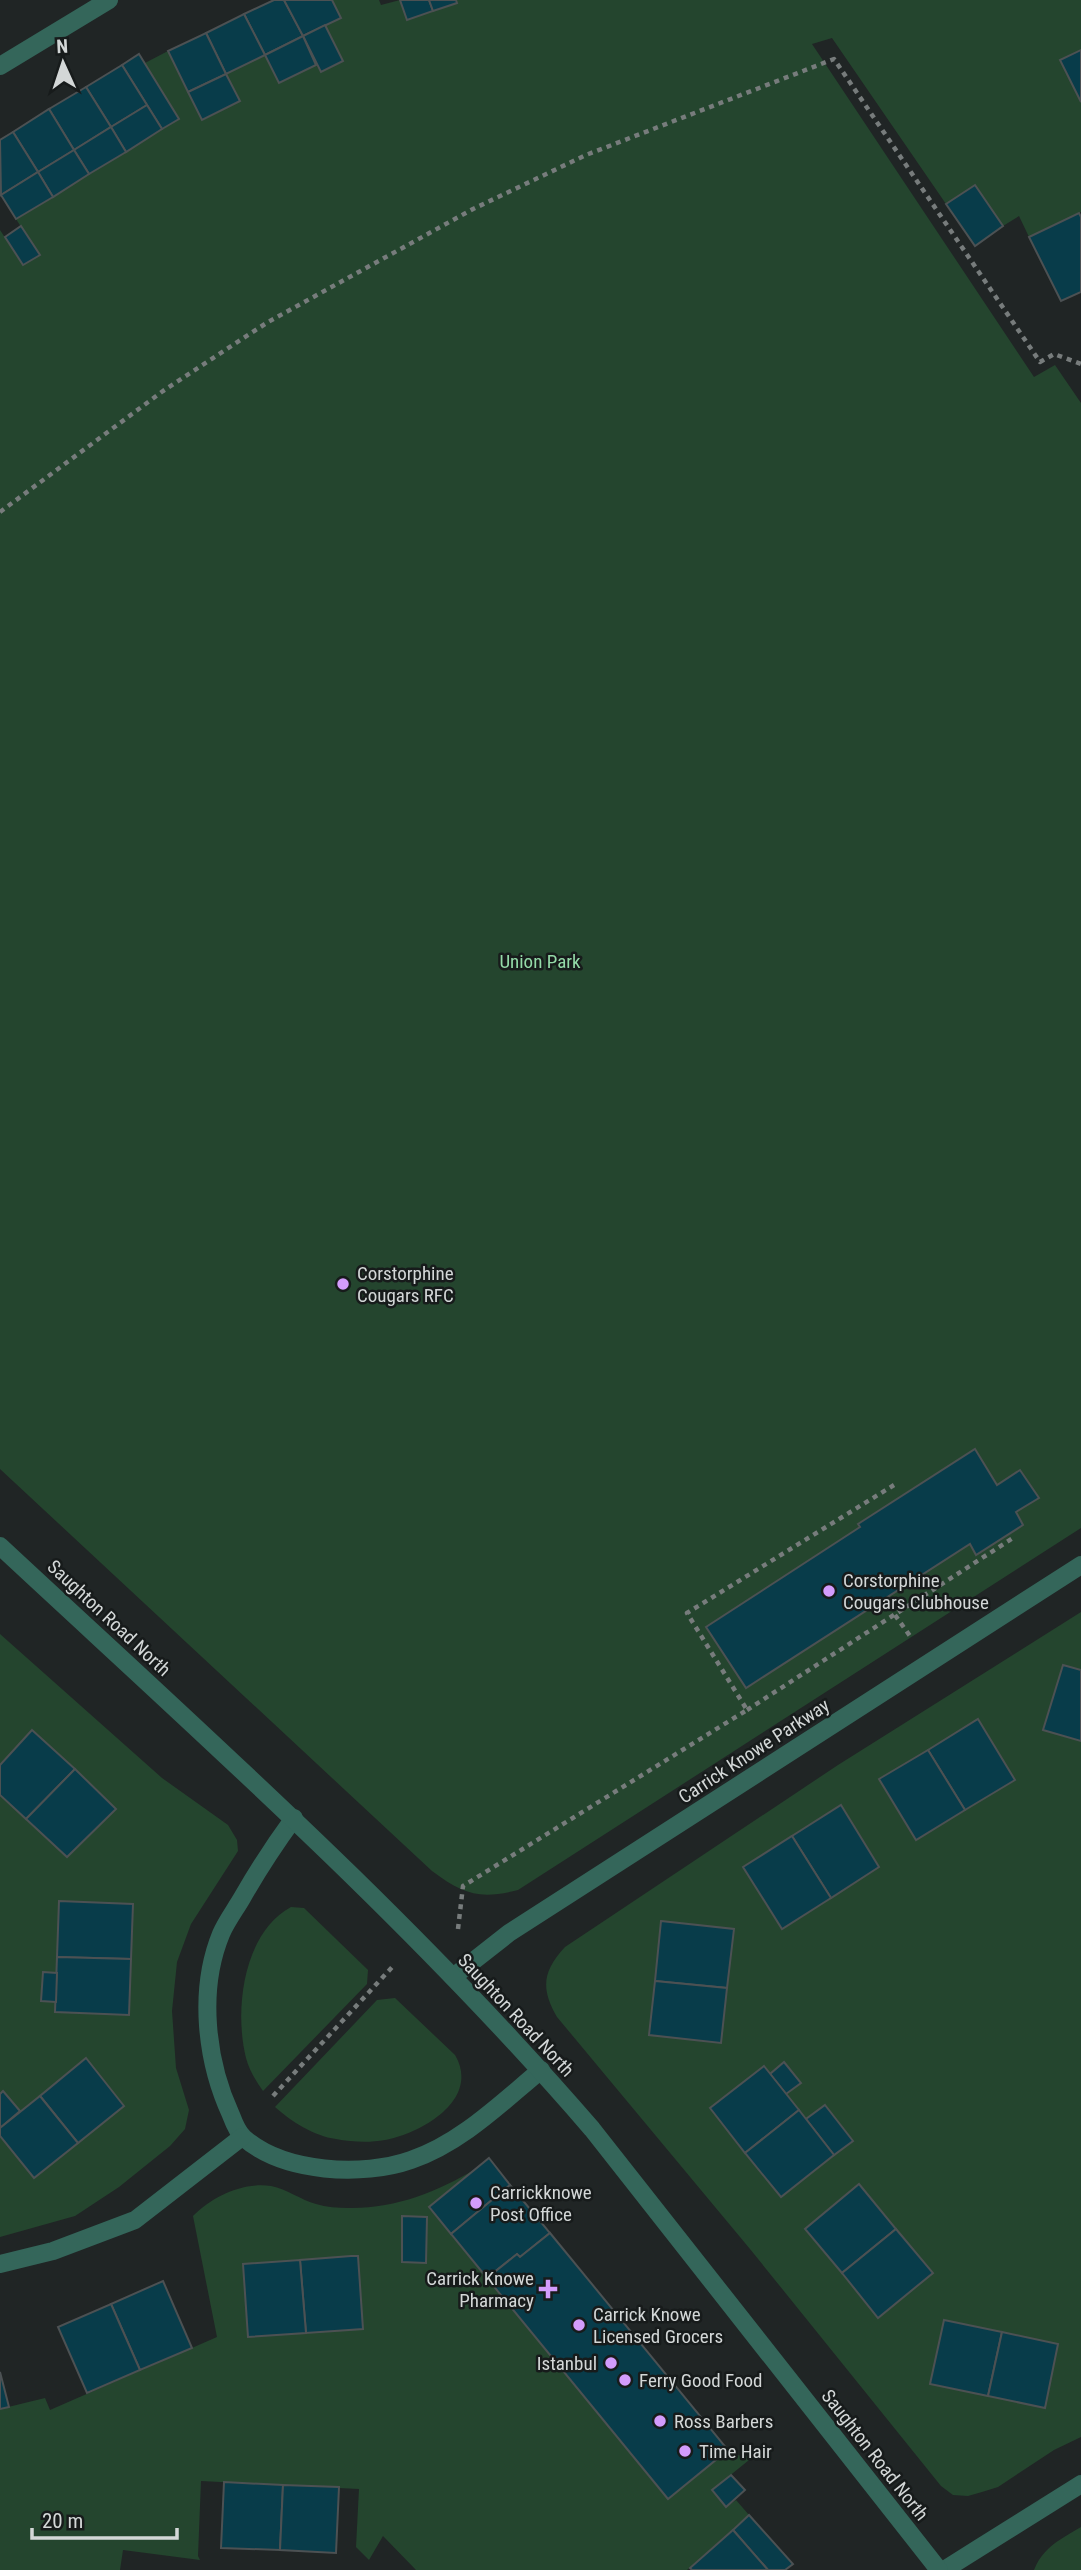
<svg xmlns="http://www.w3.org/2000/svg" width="1081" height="2570" font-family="'Roboto Condensed',sans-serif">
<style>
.green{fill:#24452e;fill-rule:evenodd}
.building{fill:#083c4a;stroke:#4c5153;stroke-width:2}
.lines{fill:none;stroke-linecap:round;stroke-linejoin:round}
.path{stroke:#777c7c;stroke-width:4.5;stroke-dasharray:5 5;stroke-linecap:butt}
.minor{stroke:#34665a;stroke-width:18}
.tertiary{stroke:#34665a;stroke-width:18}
.poi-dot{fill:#d39cfc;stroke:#171b1b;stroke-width:2.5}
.labels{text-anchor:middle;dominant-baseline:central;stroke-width:5;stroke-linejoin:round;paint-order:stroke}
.park-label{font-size:19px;fill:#94daa8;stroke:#171b1b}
.poi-label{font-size:19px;fill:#d3d7d7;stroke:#171b1b;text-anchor:start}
.street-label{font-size:19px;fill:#d3d7d7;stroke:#171b1b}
</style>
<rect width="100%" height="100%" fill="#202525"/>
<g class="green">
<path d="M 332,0 L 379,0 L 381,5 L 400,0 L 407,20 L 457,3 L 456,0 L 1081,0 L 1081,50 L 1060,61 L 1081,102 L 1081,212 L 1029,237 L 1019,216 L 1003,226 L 975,185 L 946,204 L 832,38 L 812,44 L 1034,377 L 1055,365 L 1081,403 L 1081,1528 L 518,1890 C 479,1900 463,1894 432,1871 L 0,1469 L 0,230 L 23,265 L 39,255 L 16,219 L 179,119 L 145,63 L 168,51 L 203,120 L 240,101 L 226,74 L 265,55 L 279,83 L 316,65 L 321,72 L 325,25 L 341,18 Z"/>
<path d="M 1081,1612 L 1081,2437 L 1054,2450 L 998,2487 L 982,2492 L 968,2496 L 953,2495 L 941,2486 L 750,2249 L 557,2017 C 541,1989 542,1972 565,1947 L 838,1765 ZM 824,2105 L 853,2140 L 835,2154 L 806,2119 Z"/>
<path d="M 0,1634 L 162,1778 L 228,1825 L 237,1840 L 238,1851 L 191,1924 L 177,1962 L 172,2011 L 176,2068 L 189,2110 L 185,2129 L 170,2146 L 119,2187 L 75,2216 L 0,2237 Z"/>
<path d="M 291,1907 L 304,1908 L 368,1970 L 367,1984 L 263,2091 C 256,2081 249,2070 246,2058 C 234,2010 243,1933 291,1907 Z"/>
<path d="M 395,1998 L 455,2055 C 481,2099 422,2133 385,2140 C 369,2143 352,2142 336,2139 C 314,2136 292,2122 275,2107 L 377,2000 Z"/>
<path d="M 476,2169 L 429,2208 L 668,2499 L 726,2452 L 728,2455 L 754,2456 L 712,2490 L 726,2507 L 736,2500 L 749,2515 L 687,2570 L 416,2570 L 383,2536 L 369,2560 L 356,2547 L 359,2489 L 201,2481 L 198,2556 L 200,2560 L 123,2550 L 120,2570 L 0,2570 L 0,2409 L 45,2398 L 50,2410 L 217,2337 L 193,2216 C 213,2196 243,2182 271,2186 C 287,2189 301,2200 316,2204 C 326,2207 338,2208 348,2208 C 395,2209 436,2192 476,2169 Z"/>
<path d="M 1081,2527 L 1081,2570 L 1034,2570 C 1043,2547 1061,2539 1081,2527 Z"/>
</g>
<g class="building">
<path d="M 274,0 L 284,0 L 303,36 L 265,55 L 244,14 Z"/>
<path d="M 284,0 L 332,0 L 341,18 L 303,36 Z"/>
<path d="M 400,0 L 429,0 L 433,11 L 407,20 Z"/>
<path d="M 429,0 L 456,0 L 457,3 L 433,11 Z"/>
<path d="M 244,14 L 265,55 L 226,74 L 206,33 Z"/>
<path d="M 325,25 L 343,61 L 321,72 L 303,36 Z"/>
<path d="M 206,33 L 226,74 L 188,92 L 168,51 Z"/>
<path d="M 303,36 L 316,65 L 279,83 L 265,55 Z"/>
<path d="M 1081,50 L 1081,102 L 1060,60 Z"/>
<path d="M 139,54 L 179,119 L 162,129 L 122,65 Z"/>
<path d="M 122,65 L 147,105 L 111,127 L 86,87 Z"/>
<path d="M 226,74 L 240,101 L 202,120 L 188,92 Z"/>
<path d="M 86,87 L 111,127 L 74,150 L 49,109 Z"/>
<path d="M 147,105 L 162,129 L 126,152 L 111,127 Z"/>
<path d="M 49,109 L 74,150 L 38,172 L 13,132 Z"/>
<path d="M 111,127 L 126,152 L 89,174 L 74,150 Z"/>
<path d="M 13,132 L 38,172 L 1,195 L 0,140 Z"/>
<path d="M 74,150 L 89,174 L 53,197 L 38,172 Z"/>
<path d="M 38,172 L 53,197 L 16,219 L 1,195 Z"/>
<path d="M 975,185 L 1003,226 L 975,246 L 946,204 Z"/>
<path d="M 1079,213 L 1081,217 L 1081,292 L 1061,301 L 1029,237 Z"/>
<path d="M 21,226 L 40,255 L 23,265 L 5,237 Z"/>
<path d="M 975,1449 L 997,1485 L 1020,1470 L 1039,1498 L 1016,1512 L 1023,1525 L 976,1555 L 970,1544 L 746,1688 L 706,1627 L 860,1527 L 858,1524 Z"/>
<path d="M 1063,1665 L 1081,1670 L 1081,1741 L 1043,1730 Z"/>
<path d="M 978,1719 L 1015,1780 L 965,1810 L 928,1750 Z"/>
<path d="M 32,1730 L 75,1769 L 26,1819 L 0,1795 L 0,1765 Z"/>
<path d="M 928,1750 L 965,1810 L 916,1840 L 879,1779 Z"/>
<path d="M 75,1769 L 116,1809 L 67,1857 L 26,1819 Z"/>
<path d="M 841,1805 L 879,1867 L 831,1898 L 792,1836 Z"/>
<path d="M 792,1836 L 831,1898 L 782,1929 L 743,1867 Z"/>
<path d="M 59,1901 L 133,1904 L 131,1959 L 57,1957 Z"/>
<path d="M 661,1921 L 734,1929 L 727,1988 L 655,1981 Z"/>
<path d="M 57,1957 L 131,1959 L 129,2015 L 55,2012 Z"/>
<path d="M 43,1972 L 57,1973 L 56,2002 L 41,2001 Z"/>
<path d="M 655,1981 L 727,1988 L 721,2043 L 649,2035 Z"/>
<path d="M 86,2058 L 124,2106 L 78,2143 L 40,2096 Z"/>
<path d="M 784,2062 L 801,2083 L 786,2094 L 770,2074 Z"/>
<path d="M 764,2066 L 799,2110 L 745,2153 L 710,2108 Z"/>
<path d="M 3,2091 L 20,2111 L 0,2128 L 0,2094 Z"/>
<path d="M 40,2096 L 78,2143 L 34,2178 L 0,2136 L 0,2128 Z"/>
<path d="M 825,2105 L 853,2141 L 834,2155 L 806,2119 Z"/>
<path d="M 799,2110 L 834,2155 L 781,2197 L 745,2153 Z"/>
<path d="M 489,2158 L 510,2185 L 451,2234 L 429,2207 Z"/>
<path d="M 859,2184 L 896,2229 L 842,2273 L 805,2229 Z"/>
<path d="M 510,2185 L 550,2233 L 520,2257 L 517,2254 L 487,2278 L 451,2234 Z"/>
<path d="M 402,2216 L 427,2217 L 426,2263 L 402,2262 Z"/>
<path d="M 896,2229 L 933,2273 L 878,2318 L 842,2273 Z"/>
<path d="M 550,2233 L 728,2450 L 668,2499 L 487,2278 L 517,2254 L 520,2257 Z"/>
<path d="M 351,2256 L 358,2256 L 363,2329 L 306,2333 L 300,2260 Z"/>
<path d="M 300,2260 L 306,2333 L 248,2337 L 243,2264 Z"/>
<path d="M 163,2281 L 192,2348 L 140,2370 L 111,2304 Z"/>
<path d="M 111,2304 L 140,2370 L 87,2393 L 58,2327 Z"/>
<path d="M 944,2320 L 1002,2332 L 988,2396 L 930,2384 Z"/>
<path d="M 1002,2332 L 1058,2344 L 1045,2408 L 988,2396 Z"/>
<path d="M 0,2372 L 9,2407 L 0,2409 Z"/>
<path d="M 731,2475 L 745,2490 L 726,2507 L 712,2490 Z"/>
<path d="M 224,2482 L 283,2485 L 280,2550 L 221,2548 Z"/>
<path d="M 283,2485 L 339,2487 L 336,2553 L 280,2550 Z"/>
<path d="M 749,2515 L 793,2564 L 785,2570 L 768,2570 L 733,2530 Z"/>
<path d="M 733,2530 L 768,2570 L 692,2570 L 690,2568 Z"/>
</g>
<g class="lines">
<g class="path">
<path d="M 0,512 L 163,391 L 268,322 L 473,209 L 586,155 L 834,59 L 1040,362 L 1054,354 L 1081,364"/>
<path d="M 895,1615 L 910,1636"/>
<path d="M 747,1710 L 1013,1538"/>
<path d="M 458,1929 L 463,1886 L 747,1710 L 687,1613 L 894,1485"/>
<path d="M 273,2096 L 395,1964"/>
</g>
<g class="minor">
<path d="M 0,66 L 109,0"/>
<path d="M 294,1818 C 275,1844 258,1870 242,1898 C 235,1910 226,1922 221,1934 C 198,1990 206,2061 231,2115 C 234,2123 238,2133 244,2138 C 284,2173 363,2177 411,2160 C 461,2143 501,2103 541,2070"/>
<path d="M 453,1977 L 509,1933 L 1081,1565"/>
<path d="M 0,2264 L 53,2251 L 135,2220 L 242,2137"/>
<path d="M 944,2570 L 1081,2484"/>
</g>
<path class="tertiary" d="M 0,1546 C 203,1735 411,1919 592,2129 L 939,2570"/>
</g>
<g class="poi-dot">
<circle cx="343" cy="1284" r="7"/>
<circle cx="829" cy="1591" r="7"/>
<circle cx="476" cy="2203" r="7"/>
<path d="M544.5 2278.5h7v7h7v7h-7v7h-7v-7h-7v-7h7z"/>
<circle cx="579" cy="2325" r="7"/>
<circle cx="611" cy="2363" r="7"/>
<circle cx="625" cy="2380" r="7"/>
<circle cx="660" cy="2421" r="7"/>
<circle cx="685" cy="2451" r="7"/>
</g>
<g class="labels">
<g class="park-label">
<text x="540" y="961">Union Park</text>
</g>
<g class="poi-label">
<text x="357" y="1273">Corstorphine<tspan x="357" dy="22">Cougars RFC</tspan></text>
<text x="843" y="1580">Corstorphine<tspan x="843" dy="22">Cougars Clubhouse</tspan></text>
<text x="490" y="2192">Carrickknowe<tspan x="490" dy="22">Post Office</tspan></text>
<text x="534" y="2278" text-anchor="end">Carrick Knowe<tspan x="534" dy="22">Pharmacy</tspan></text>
<text x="593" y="2314">Carrick Knowe<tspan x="593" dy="22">Licensed Grocers</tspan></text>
<text x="597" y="2363" text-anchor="end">Istanbul</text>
<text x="639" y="2380">Ferry Good Food</text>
<text x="674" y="2421">Ross Barbers</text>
<text x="699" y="2451">Time Hair</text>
</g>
<g class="street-label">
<text transform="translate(109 1618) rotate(43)">Saughton Road North</text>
<text transform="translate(754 1751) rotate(-33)">Carrick Knowe Parkway</text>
<text transform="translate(516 2015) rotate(47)">Saughton Road North</text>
<text transform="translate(875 2455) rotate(52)">Saughton Road North</text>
</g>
</g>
<g transform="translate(63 63) rotate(357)" stroke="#171b1b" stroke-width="5" paint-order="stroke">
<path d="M0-5L12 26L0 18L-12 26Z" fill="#d3d7d7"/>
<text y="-10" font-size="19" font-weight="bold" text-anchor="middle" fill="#d3d7d7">N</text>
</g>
<path d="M32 2528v10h145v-10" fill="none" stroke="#d3d7d7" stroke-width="3.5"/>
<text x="42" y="2528" font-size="21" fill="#d3d7d7" stroke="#171b1b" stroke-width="5" paint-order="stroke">20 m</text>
</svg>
